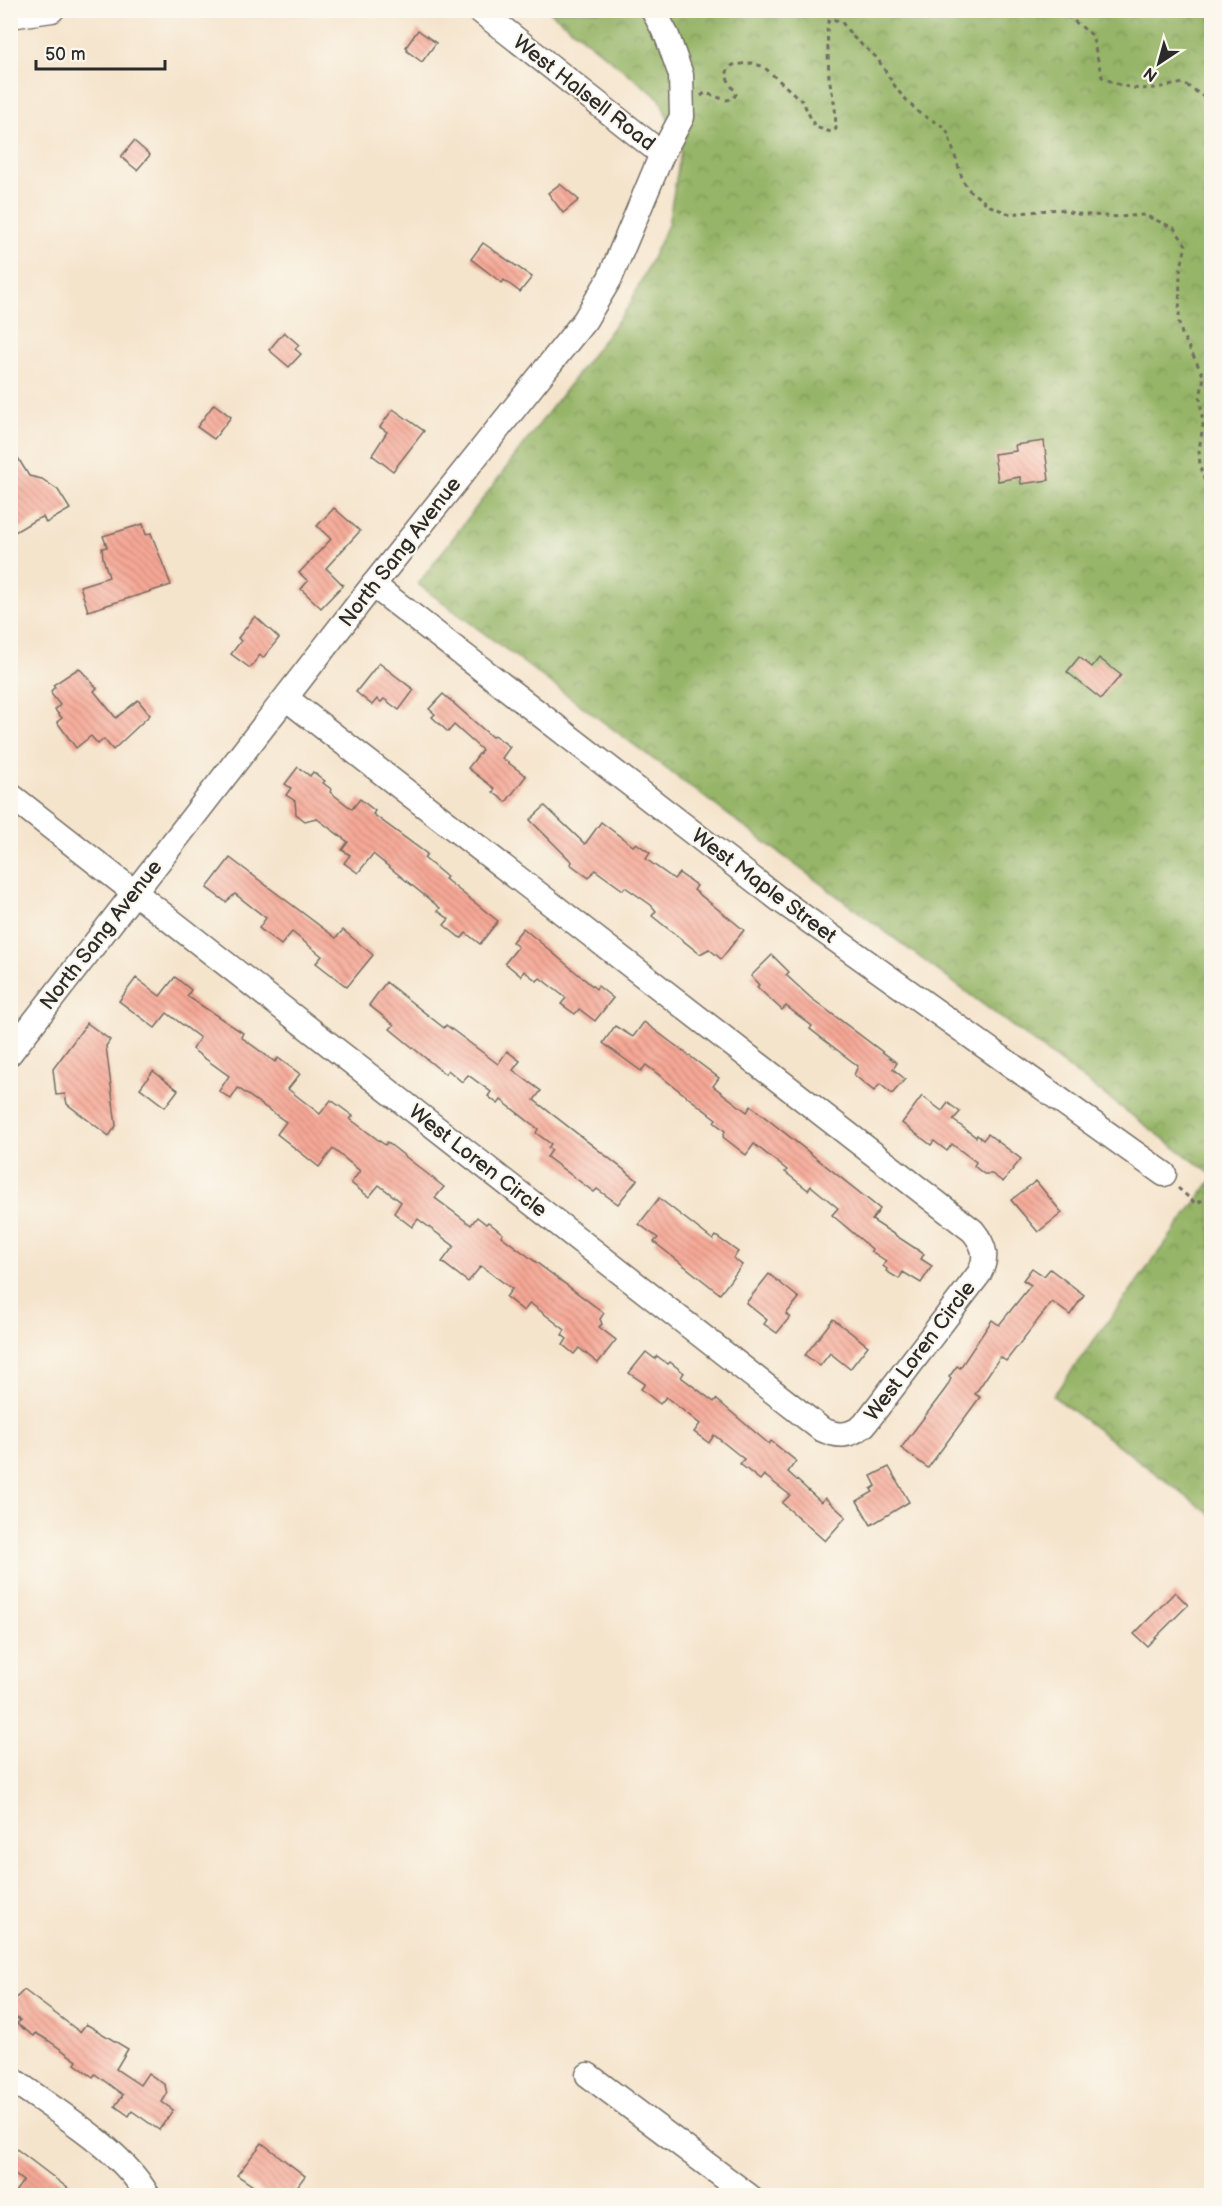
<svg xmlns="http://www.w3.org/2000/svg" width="1222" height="2206" font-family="'Balsamiq Sans',sans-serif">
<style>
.forest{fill:url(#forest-crowns);stroke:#60704a;stroke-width:1.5}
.building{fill:url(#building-back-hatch)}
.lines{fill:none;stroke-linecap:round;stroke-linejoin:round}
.minor-casing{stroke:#726c63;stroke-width:27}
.path{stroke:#726c63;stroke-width:3;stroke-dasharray:4.5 4.5;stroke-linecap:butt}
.minor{stroke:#fff;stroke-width:24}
.labels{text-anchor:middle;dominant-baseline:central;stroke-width:4.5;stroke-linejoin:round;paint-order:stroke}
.street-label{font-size:21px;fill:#2b2b2b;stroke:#fbf7ec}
</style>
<defs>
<pattern id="forest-crowns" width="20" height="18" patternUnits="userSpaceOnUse" patternTransform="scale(1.5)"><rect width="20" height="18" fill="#96b568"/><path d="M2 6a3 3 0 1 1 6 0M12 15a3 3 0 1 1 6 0" fill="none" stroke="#7b9356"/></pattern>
<pattern id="building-back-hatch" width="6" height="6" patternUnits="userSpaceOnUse" patternTransform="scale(1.5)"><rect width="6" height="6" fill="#f7a896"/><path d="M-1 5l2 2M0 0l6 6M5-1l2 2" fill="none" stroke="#c8897b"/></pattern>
</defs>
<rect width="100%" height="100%" fill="#fbf7ec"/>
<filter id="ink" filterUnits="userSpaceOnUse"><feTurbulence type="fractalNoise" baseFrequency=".0167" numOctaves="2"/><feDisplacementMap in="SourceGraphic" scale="12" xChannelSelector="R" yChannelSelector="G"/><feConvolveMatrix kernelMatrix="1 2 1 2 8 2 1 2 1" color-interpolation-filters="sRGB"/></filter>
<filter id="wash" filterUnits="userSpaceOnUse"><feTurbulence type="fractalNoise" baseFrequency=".008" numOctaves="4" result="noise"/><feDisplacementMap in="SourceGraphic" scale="24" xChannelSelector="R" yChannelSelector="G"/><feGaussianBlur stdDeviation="1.35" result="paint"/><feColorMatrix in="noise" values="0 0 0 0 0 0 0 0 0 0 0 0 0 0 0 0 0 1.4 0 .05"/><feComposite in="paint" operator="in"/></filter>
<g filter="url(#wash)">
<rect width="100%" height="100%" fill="#f5e4cc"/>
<g class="forest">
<path d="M 549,11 L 1211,11 L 1211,1174 L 418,584 L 629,306 L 668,225 L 681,151 L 660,99 Z"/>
<path d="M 1211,1181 L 1211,1515 L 1053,1396 Z"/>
</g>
<g id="blocks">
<g class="building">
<path d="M 418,30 L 436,43 L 422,62 L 407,51 L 408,49 L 406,47 Z"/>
<path d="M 134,141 L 150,155 L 137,170 L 121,157 Z"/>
<path d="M 560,184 L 579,200 L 563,213 L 548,193 Z"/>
<path d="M 483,243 L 532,277 L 520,292 L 504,280 L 502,283 L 471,259 Z"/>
<path d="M 284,332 L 299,345 L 295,349 L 301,354 L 289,367 L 269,350 Z"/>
<path d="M 214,404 L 231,417 L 214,439 L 197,427 Z"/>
<path d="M 393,409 L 424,431 L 393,471 L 372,455 L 387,432 L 380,427 Z"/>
<path d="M 1044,441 L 1049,480 L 1021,484 L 1020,477 L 998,481 L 994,454 L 1016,451 L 1015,445 Z"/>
<path d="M 10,445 L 29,476 L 42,479 L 58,490 L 70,509 L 46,523 L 43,517 L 35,520 L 10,535 Z"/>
<path d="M 334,508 L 360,531 L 326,568 L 343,585 L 321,608 L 301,589 L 308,581 L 299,573 L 331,539 L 317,526 Z"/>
<path d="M 143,524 L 146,535 L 151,533 L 171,585 L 88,611 L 80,586 L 109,577 L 103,558 L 102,548 L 107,547 L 103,536 Z"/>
<path d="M 255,616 L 279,638 L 263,658 L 260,655 L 250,668 L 231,654 L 241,641 L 238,638 Z"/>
<path d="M 1079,657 L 1092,667 L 1099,658 L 1121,675 L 1101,699 L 1067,672 Z"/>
<path d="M 379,663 L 414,690 L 399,710 L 384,699 L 381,702 L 377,699 L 372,705 L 356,692 Z"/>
<path d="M 79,668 L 97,688 L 94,691 L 116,718 L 138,700 L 150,715 L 113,750 L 104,739 L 98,744 L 91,736 L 76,748 L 57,722 L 62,718 L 55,710 L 60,705 L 52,695 L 51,691 L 55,687 L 53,685 Z"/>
<path d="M 443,694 L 492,737 L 494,735 L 510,747 L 502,758 L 526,776 L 506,802 L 493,792 L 495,789 L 468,768 L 482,750 L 454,725 L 448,732 L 432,717 L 435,714 L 429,709 Z"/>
<path d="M 298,767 L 310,776 L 313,772 L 325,781 L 323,783 L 331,789 L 330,792 L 352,809 L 360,799 L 375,811 L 373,814 L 427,854 L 424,858 L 447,877 L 445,879 L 498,921 L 480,944 L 466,933 L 462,938 L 459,937 L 444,925 L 449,919 L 438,911 L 440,908 L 373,854 L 358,873 L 344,863 L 350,855 L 342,850 L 348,842 L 316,818 L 305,821 L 296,814 L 295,801 L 286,795 L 291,788 L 285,784 Z"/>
<path d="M 545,806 L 585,844 L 601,822 L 633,846 L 636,843 L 650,853 L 646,859 L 674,879 L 679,873 L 697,886 L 694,890 L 744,930 L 721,959 L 709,949 L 700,954 L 652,916 L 656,911 L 651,905 L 625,887 L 623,890 L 595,870 L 589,878 L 570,864 L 572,862 L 530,820 Z"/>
<path d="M 230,858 L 336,938 L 343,930 L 373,955 L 347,987 L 316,963 L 322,956 L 292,932 L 281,945 L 259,928 L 266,918 L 235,894 L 226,902 L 207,888 Z"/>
<path d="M 523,928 L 596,989 L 598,986 L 613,998 L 595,1021 L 579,1009 L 575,1014 L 561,1004 L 566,998 L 540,978 L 537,981 L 524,971 L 521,976 L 505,963 L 518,947 L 512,942 Z"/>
<path d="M 772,955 L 789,972 L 786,975 L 811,998 L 897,1063 L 893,1069 L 905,1079 L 892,1094 L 880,1084 L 874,1091 L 854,1075 L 858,1066 L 810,1029 L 812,1026 L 786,1006 L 782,1010 L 757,987 L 759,985 L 751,976 Z"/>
<path d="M 175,977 L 191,990 L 187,996 L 243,1033 L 241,1037 L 275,1062 L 278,1058 L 300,1074 L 288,1089 L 320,1114 L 331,1100 L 353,1116 L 350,1119 L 385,1145 L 387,1142 L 444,1187 L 435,1198 L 471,1225 L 477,1217 L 486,1224 L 488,1222 L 503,1234 L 501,1236 L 604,1313 L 600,1319 L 602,1324 L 599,1327 L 616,1340 L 598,1363 L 579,1348 L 574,1354 L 563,1345 L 567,1339 L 562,1335 L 565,1330 L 530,1303 L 524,1311 L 506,1297 L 512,1289 L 481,1266 L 468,1282 L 442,1262 L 454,1246 L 418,1219 L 412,1227 L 394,1213 L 401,1202 L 379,1185 L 369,1197 L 351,1183 L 360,1171 L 333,1149 L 319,1167 L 277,1134 L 286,1122 L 238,1088 L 231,1099 L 219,1091 L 229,1076 L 192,1049 L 200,1038 L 167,1013 L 155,1028 L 119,1001 L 136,978 L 160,996 Z"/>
<path d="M 386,982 L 444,1028 L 446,1025 L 498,1064 L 507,1051 L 520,1061 L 513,1070 L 541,1091 L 534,1100 L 637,1180 L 618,1204 L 597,1189 L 594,1192 L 547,1157 L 552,1150 L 548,1148 L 551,1144 L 536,1133 L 538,1129 L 501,1100 L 498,1104 L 488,1096 L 491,1092 L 468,1075 L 462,1082 L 448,1070 L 445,1074 L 390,1029 L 394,1025 L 369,1005 Z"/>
<path d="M 644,1022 L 719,1078 L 713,1086 L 747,1112 L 751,1106 L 880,1209 L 872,1220 L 924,1254 L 921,1259 L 932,1266 L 921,1283 L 903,1272 L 899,1279 L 886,1271 L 887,1269 L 883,1266 L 886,1261 L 871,1251 L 872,1249 L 832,1215 L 838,1208 L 811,1186 L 808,1190 L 785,1172 L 787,1170 L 754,1144 L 746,1155 L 723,1137 L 725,1131 L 714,1122 L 716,1119 L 646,1065 L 641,1071 L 603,1043 L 615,1026 L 633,1037 Z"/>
<path d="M 87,1023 L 110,1040 L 106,1046 L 116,1126 L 109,1136 L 67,1104 L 65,1094 L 56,1095 L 53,1069 Z"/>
<path d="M 153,1071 L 178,1090 L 165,1107 L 140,1088 Z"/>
<path d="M 922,1096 L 942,1111 L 948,1103 L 960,1112 L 953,1120 L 976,1137 L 977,1135 L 983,1140 L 988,1134 L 1021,1159 L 1003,1182 L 992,1174 L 984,1174 L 974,1166 L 976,1162 L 952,1144 L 947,1151 L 934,1141 L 931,1145 L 902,1123 Z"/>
<path d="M 1036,1181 L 1062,1213 L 1038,1232 L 1011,1200 Z"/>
<path d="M 659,1198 L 713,1240 L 716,1236 L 738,1252 L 733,1258 L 742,1265 L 720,1294 L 654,1242 L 658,1238 L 639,1224 Z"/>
<path d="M 1032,1268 L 1044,1276 L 1050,1269 L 1084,1295 L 1070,1315 L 1052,1302 L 1006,1361 L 1000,1357 L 975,1394 L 980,1397 L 928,1468 L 901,1448 L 946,1388 L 951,1379 L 949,1377 L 957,1366 L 960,1368 L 992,1320 L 999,1325 L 1031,1285 L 1023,1280 Z"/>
<path d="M 769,1274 L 799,1298 L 786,1314 L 790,1317 L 777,1333 L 764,1324 L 767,1320 L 746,1303 Z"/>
<path d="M 833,1319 L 868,1346 L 850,1369 L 830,1353 L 820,1366 L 805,1355 Z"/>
<path d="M 646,1352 L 655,1359 L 657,1356 L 668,1364 L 670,1362 L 684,1373 L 681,1377 L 714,1402 L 716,1399 L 769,1444 L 771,1441 L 796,1461 L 788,1472 L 821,1502 L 825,1498 L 846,1517 L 825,1541 L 782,1503 L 790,1495 L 764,1475 L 760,1480 L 740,1464 L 744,1459 L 714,1435 L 709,1443 L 694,1432 L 700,1424 L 666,1397 L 660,1404 L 641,1389 L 645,1384 L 629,1373 Z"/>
<path d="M 889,1467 L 909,1502 L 871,1525 L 857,1501 L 873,1492 L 871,1489 L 876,1486 L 871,1476 Z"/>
<path d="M 1175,1592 L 1188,1605 L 1147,1646 L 1134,1634 Z"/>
<path d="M 24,1990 L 80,2032 L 86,2024 L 128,2049 L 116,2069 L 140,2085 L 148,2073 L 165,2085 L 167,2094 L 162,2102 L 173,2110 L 159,2130 L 132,2111 L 129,2116 L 115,2106 L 123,2095 L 95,2074 L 93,2077 L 75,2064 L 77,2061 L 49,2041 L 36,2033 L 34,2036 L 17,2024 L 20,2020 L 10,2014 L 10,2004 Z"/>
<path d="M 262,2143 L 305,2176 L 290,2196 L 268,2196 L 237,2175 Z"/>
<path d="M 10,2144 L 78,2196 L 12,2196 L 23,2181 L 10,2171 Z"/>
</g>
</g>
</g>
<g filter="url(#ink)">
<use href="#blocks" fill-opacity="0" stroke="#726c63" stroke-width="1.5"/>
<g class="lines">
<defs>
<g id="minor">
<path d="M 479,10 L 662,154"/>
<path d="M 10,16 L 52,10"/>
<path d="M 373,585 L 780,900 L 1164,1174"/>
<path d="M 10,795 L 821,1429 C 838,1437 849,1437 864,1425 L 979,1274 C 988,1257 985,1246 973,1231 L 287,699"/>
<path d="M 10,1053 L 373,585 L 585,320 L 610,278 L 662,154 L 682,117 L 681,75 L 667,36 L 653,10"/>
<path d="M 588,2075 L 749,2196"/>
<path d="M 10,2078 C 55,2111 120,2147 148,2196"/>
</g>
</defs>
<use href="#minor" class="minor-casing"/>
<g class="path">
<path d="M 1060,10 L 1092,35 L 1102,77 C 1133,93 1149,90 1183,83 L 1212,102"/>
<path d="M 701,96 L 705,93 L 726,100 L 733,99 L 736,94 L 726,76 L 728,69 L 733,65 L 752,63 L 764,67 L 803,102 L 815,127 L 831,132 L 836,129 L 835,106 L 829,78 L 827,24 L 830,19 L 841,21 L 852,36 L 877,58 L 898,91 L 919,113 L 946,128 L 963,181 L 970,191 L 990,206 L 1010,214 L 1059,209 L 1076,214 L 1120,217 L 1144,215 L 1174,228 L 1186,245 L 1180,272 L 1179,323 L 1182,334 L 1204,377 L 1200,398 L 1203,425 L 1199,450 L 1200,467 L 1212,502"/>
<path d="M 1178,1188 L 1196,1204 L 1205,1198 L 1212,1199"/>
</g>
<use href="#minor" class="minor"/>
</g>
</g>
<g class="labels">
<g class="street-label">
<text transform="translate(584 93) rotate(38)">West Halsell Road</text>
<text transform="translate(400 552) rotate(-52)">North Sang Avenue</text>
<text transform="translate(764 886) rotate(37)">West Maple Street</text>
<text transform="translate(101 935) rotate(-52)">North Sang Avenue</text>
<text transform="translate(478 1161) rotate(38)">West Loren Circle</text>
<text transform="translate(920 1351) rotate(-53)">West Loren Circle</text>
</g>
</g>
<rect width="1222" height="2206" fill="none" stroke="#fbf7ec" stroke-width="36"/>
<g transform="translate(1159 63) rotate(216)" stroke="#fbf7ec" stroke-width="4.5" paint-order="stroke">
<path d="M0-4.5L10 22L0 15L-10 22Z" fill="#2b2b2b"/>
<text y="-9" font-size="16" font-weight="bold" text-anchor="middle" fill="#2b2b2b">N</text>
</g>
<path d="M36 60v9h129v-9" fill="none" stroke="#2b2b2b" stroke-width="3"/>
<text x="45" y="60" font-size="18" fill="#2b2b2b" stroke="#fbf7ec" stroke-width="4.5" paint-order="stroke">50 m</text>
</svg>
